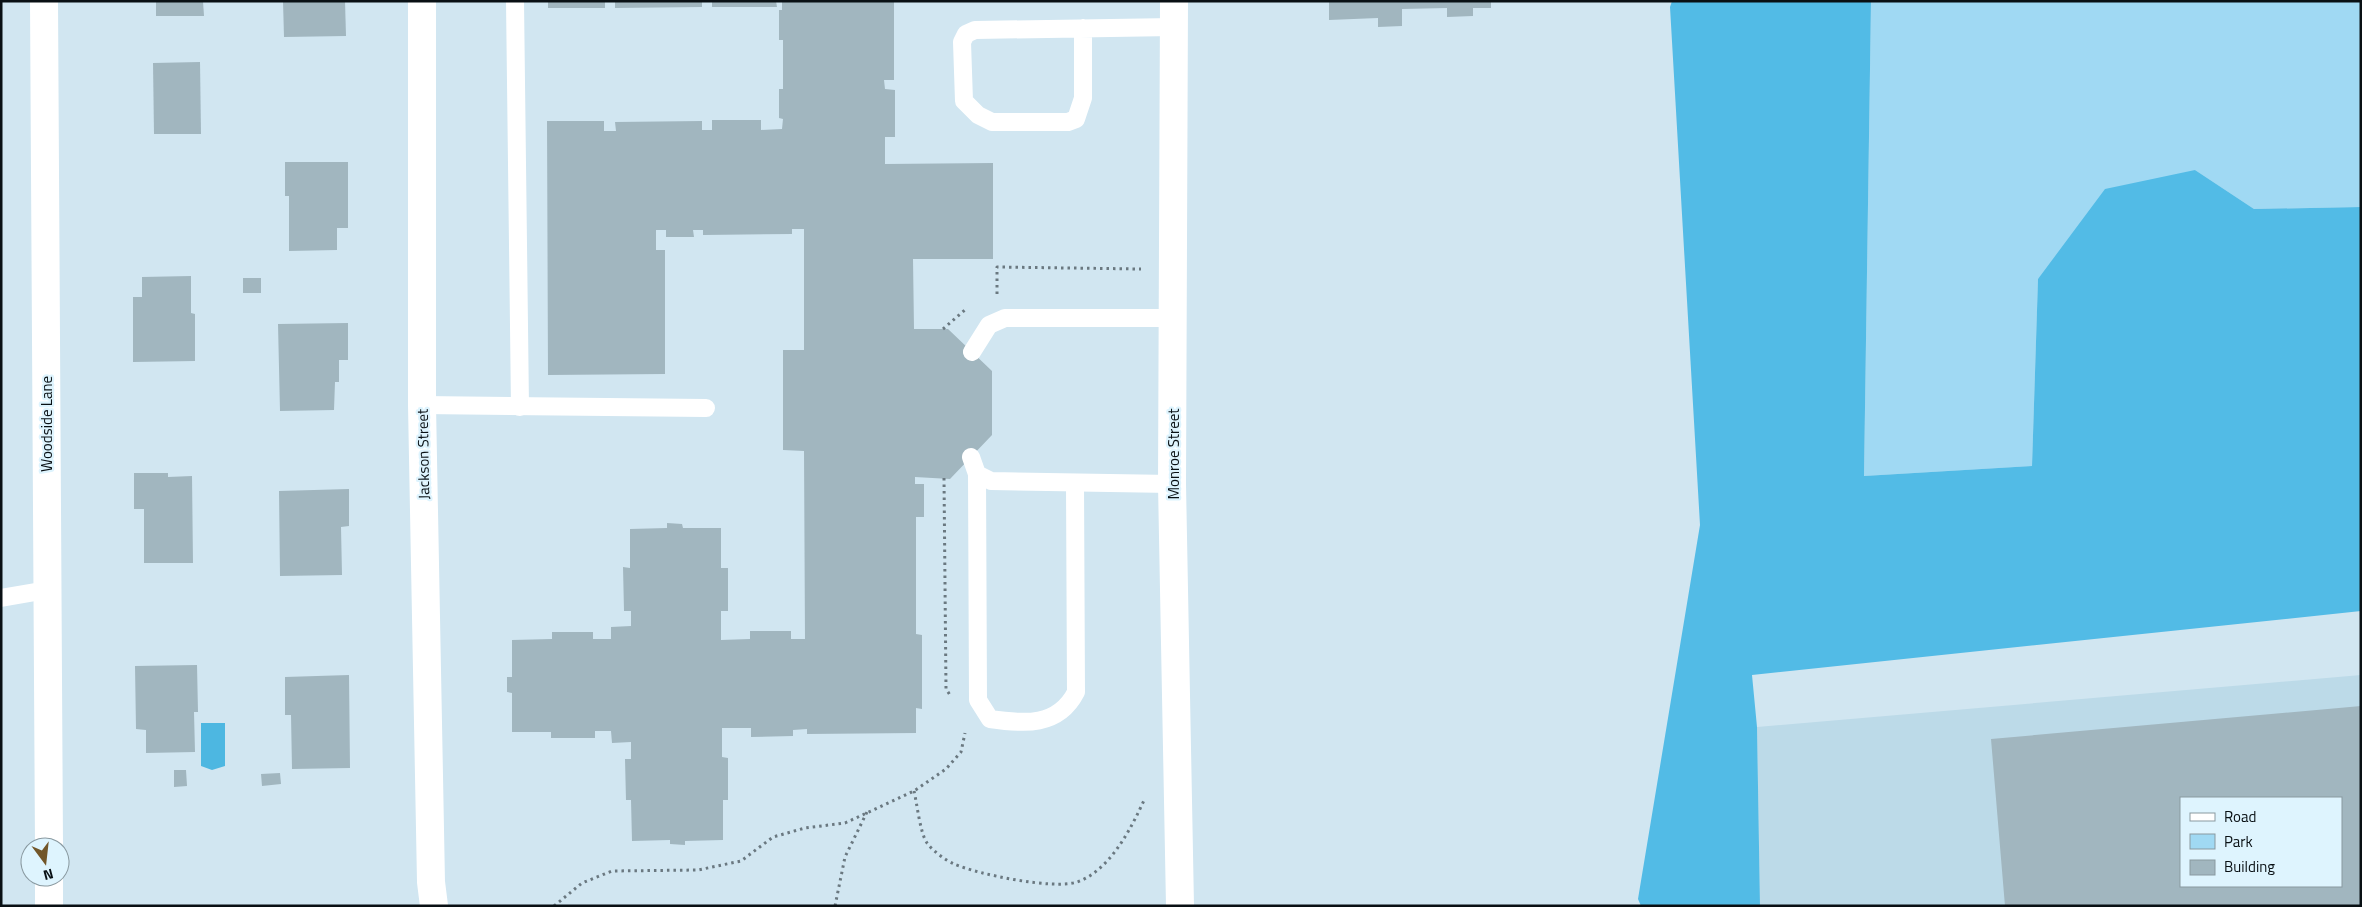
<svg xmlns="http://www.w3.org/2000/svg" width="2362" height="907" font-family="'Titillium Web',sans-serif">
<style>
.built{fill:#bcdae8;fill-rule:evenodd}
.green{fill:#a0d9f3}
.forest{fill:#52bbe6}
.water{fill:#4db7e1}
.building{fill:#a1b6bf;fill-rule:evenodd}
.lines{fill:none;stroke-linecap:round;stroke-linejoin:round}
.path{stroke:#6a7880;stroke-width:3;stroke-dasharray:2.5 4;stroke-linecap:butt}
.lane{stroke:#fff;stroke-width:18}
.street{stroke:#fff;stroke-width:28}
.labels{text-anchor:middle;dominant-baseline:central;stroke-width:4.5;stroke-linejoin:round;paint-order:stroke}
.street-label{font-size:15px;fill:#091014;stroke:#def4fe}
</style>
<rect width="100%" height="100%" fill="#d1e6f1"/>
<path class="built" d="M 2361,675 L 2361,906 L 1760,906 L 1757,727 ZM 2181,798 L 2341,798 L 2341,886 L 2181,886 Z"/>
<path class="green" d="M 1871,1 L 2361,1 L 2361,207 L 2254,209 L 2195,170 L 2038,279 L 2032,466 L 1864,476 Z"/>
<path class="forest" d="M 1672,1 L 1871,1 L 1864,476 L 2032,466 L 2038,279 L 2105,189 L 2195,170 L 2254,209 L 2361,207 L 2361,611 L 1752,675 L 1757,727 L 1760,906 L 1641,906 L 1638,899 L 1700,525 L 1670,7 Z"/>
<path class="water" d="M 201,723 L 225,723 L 225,766 L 212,770 L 201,766 Z"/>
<g class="building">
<path d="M 156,1 L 203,1 L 204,16 L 156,16 Z"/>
<path d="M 283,1 L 345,1 L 346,36 L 284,37 Z"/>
<rect x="548" y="1" width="57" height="7"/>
<path d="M 615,1 L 702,1 L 702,7 L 615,8 Z"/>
<path d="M 712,1 L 776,1 L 777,7 L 712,7 Z"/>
<path d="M 782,1 L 894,1 L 894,80 L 884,80 L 885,89 L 895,90 L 895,137 L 885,137 L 885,164 L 993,163 L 993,259 L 913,259 L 914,329 L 948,329 L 992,371 L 992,435 L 950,479 L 915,477 L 915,484 L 924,484 L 924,517 L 916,517 L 916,634 L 922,635 L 922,709 L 916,708 L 916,733 L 807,734 L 807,729 L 793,730 L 793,736 L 751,737 L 751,728 L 722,728 L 722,757 L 728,758 L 728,800 L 723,800 L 723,840 L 685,841 L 685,845 L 670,844 L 670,840 L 632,841 L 631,800 L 626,800 L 625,759 L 631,759 L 631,742 L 612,743 L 611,731 L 595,731 L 595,738 L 551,738 L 551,732 L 512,732 L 512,693 L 507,692 L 507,677 L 512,677 L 512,640 L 552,639 L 552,632 L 593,632 L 593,639 L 611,639 L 611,627 L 631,626 L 631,611 L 624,611 L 623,567 L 630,568 L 630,529 L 667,528 L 667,523 L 682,524 L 683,528 L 721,528 L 721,568 L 728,568 L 728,611 L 721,611 L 721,640 L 750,639 L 750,631 L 791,631 L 791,639 L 805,639 L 804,451 L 783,450 L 783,350 L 804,350 L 804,229 L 792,229 L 792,234 L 703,235 L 703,230 L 693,230 L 694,237 L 666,237 L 666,230 L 656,230 L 656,250 L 665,250 L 665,374 L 548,375 L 547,121 L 604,121 L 604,131 L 616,131 L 615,122 L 702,121 L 702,130 L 712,130 L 712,120 L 761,120 L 761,130 L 782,129 L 783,119 L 779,118 L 779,89 L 783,89 L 783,40 L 779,40 L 779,10 L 782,10 Z"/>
<path d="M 1329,1 L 1491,1 L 1491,8 L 1473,8 L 1473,16 L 1447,17 L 1447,8 L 1402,9 L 1402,26 L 1378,27 L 1378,18 L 1329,20 Z"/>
<path d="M 200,62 L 201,134 L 154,134 L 153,63 Z"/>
<path d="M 285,162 L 348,162 L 348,228 L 337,228 L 337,250 L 289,251 L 289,196 L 285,196 Z"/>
<path d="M 191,276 L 191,313 L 195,314 L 195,361 L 133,362 L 133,297 L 142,297 L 142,277 Z"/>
<rect x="243" y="278" width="18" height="15"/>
<path d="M 348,323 L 348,360 L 339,360 L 339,382 L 335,382 L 334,410 L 280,411 L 278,324 Z"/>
<path d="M 134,473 L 168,473 L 168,477 L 192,476 L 193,563 L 144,563 L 144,509 L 134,509 Z"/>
<path d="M 349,489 L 349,526 L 341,527 L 342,575 L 280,576 L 279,491 Z"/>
<path d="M 197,665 L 198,712 L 194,712 L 195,752 L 146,753 L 146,730 L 136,729 L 135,666 Z"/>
<path d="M 349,675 L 350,768 L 292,769 L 291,715 L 285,715 L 285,677 Z"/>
<path d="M 2361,706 L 2361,906 L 2005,906 L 1991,739 ZM 2181,798 L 2341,798 L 2341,886 L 2181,886 Z"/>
<path d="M 174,770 L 186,770 L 187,786 L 174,787 Z"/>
<path d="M 280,773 L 281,784 L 262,786 L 261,774 Z"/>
</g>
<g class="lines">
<g class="path">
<path d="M 997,294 L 997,267 L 1141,269"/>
<path d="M 943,329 L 966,309"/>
<path d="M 944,478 L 946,689 L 950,695"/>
<path d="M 914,791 C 917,803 920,833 927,843 C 933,851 945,860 954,864 C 977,874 1053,890 1077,882 C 1110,871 1132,827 1145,798"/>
<path d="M 554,906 L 582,883 L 612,871 L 698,870 L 741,861 L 773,837 L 805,828 L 845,823 L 914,791 L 946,769 L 961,752 L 965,733"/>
<path d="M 835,906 L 845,857 L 867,812"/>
</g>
<g class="lane">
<path d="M 515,1 L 520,407"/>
<path d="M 1083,28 L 1083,98 L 1076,119 L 1068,122 L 992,122 L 978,115 L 964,101 L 962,42 L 966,34 L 975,30 L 1174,27"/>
<path d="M 972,352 L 989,325 L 1005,318 L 1172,318"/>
<path d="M 422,405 L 706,408"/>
<path d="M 971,457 L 977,474 L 991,481 L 1172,484"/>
<path d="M 977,474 L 978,700 L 990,719 C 1024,724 1058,727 1076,692 L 1075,484"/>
<path d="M 1,598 L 47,590"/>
</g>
<g class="street">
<path d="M 44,1 L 49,847"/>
<path d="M 422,1 L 422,405 L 431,882 L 434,906"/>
<path d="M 1174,1 L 1172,484 L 1180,906"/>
<path d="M 49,877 L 49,906"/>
</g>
</g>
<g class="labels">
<g class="street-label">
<text transform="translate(46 424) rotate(-90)">Woodside Lane</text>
<text transform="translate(423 454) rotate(-91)">Jackson Street</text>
<text transform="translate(1173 454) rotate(-90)">Monroe Street</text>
</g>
</g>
<rect width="2362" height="907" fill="none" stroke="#091014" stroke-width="5"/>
<rect x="2180" y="797" width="162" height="90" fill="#def4fe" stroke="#8999a0"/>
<rect x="2190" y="813" width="25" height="8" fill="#ffffff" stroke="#8999a0"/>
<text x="2224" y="822" font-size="15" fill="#091014">Road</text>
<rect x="2190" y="834" width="25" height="15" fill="#a0d9f3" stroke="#8999a0"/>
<text x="2224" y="847" font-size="15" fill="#091014">Park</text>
<rect x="2190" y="860" width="25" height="15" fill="#a1b6bf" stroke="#8999a0"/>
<text x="2224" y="872" font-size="15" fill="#091014">Building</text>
<g transform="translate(45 862) rotate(165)"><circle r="24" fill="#def4fe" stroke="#8999a0"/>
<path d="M0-4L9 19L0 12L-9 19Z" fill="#725629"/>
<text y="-8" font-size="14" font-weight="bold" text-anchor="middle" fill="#091014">N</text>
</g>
</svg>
